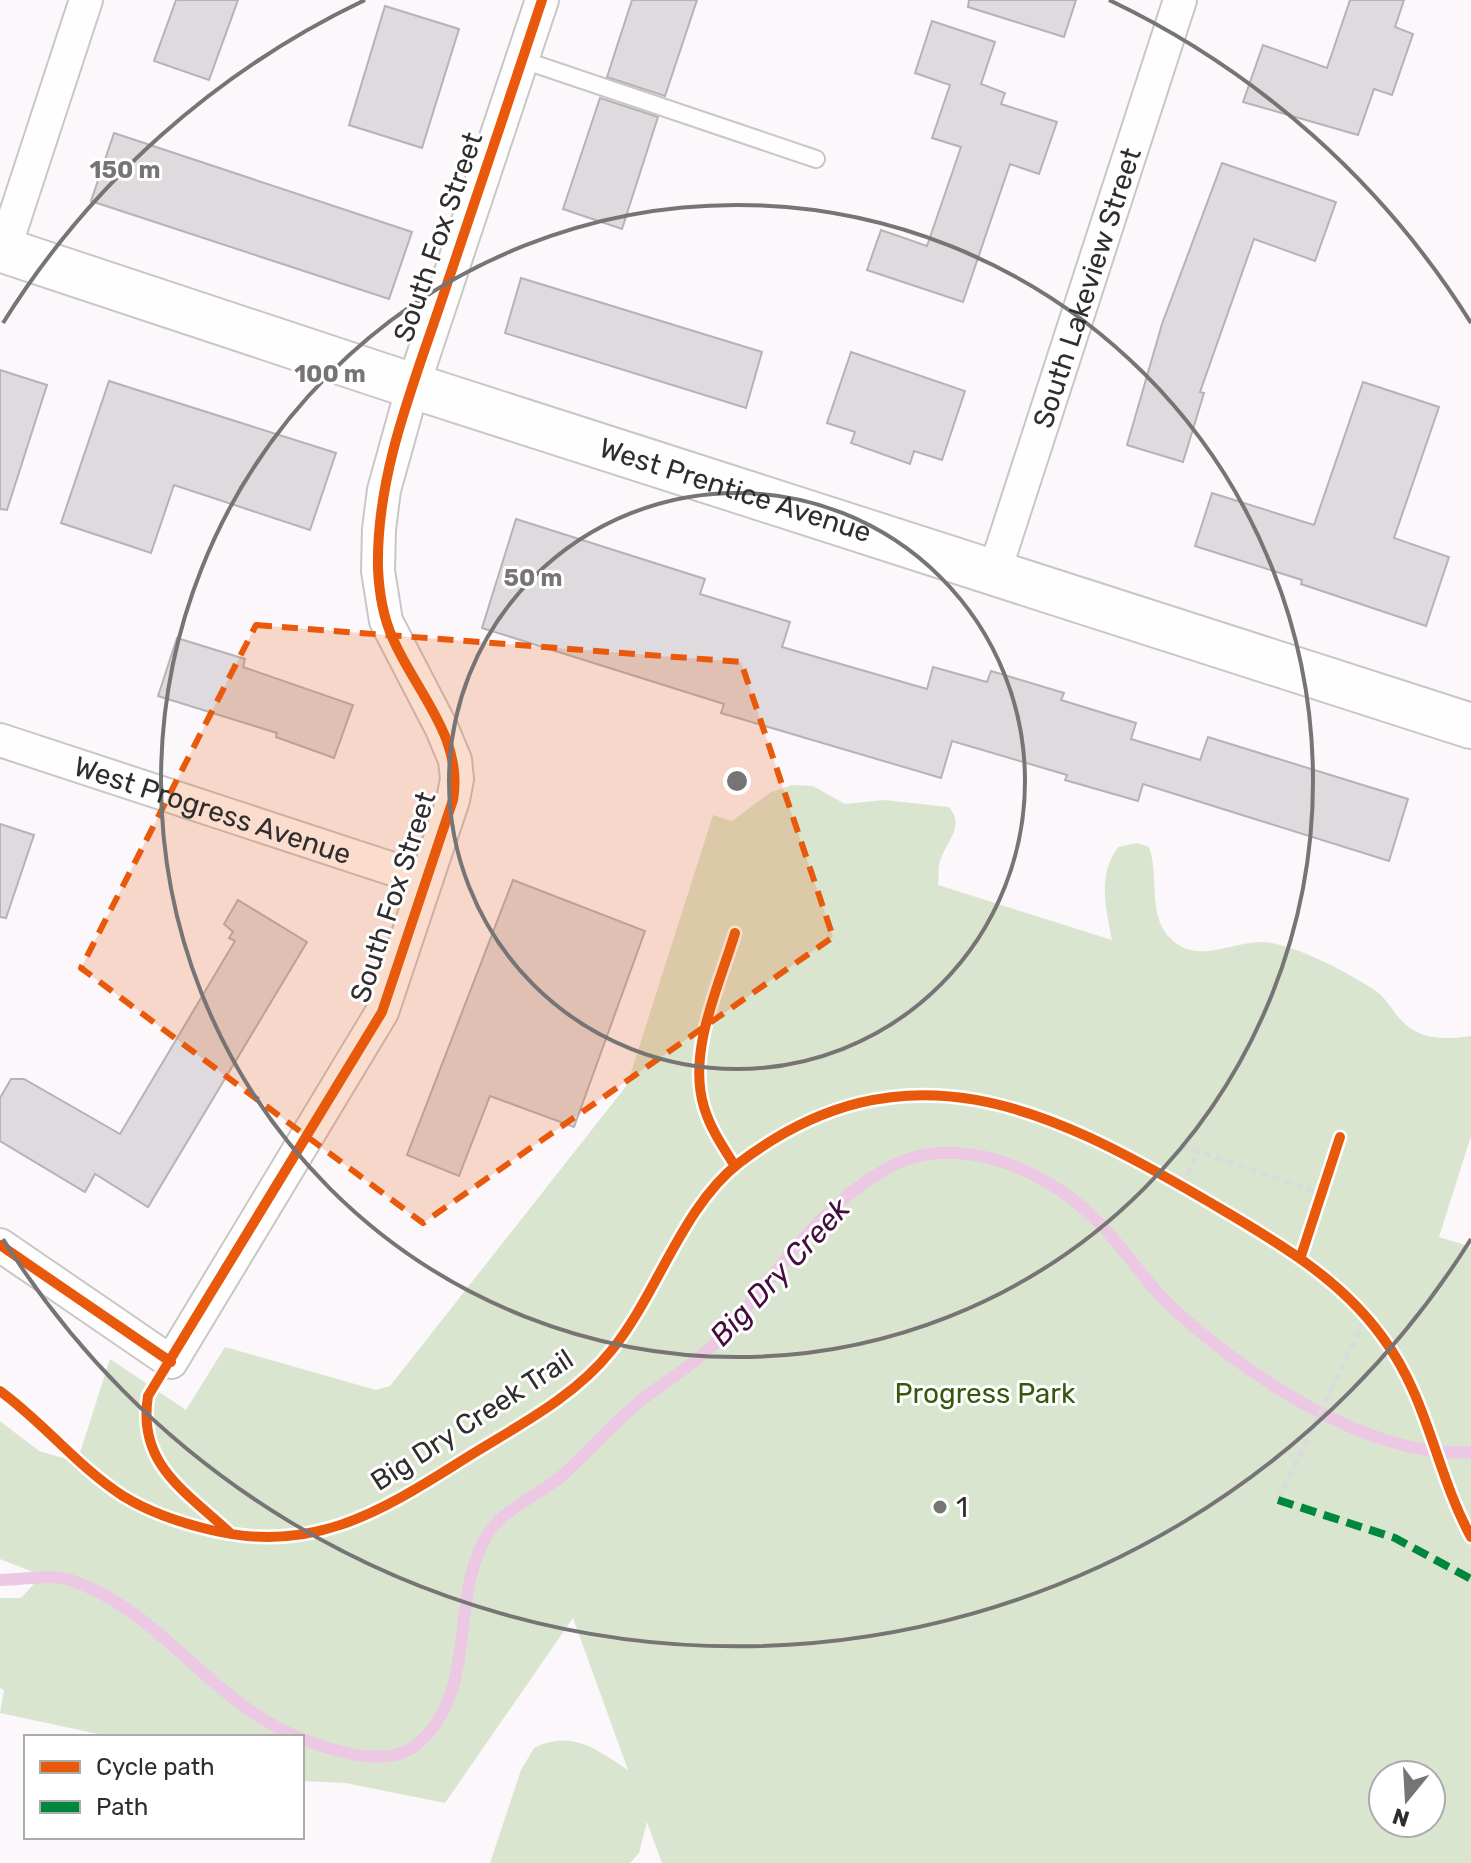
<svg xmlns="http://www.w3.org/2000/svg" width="1471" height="1863" font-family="Rubik,sans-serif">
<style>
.green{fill:#dae5cf;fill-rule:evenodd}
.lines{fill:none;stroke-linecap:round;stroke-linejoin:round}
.stream{stroke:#ecc8e4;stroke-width:12}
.building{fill:#dedadd;stroke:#b6b2b5;stroke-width:2}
.lane-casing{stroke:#c9c6c8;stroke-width:20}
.street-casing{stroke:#c9c6c8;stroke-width:36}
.secondary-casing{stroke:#c9c6c8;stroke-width:48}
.path{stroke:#dcdbdc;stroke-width:5;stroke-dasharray:8 4;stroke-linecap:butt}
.lane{stroke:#fffefe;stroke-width:16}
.street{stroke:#fffefe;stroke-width:32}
.secondary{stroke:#fffefe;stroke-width:44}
.quiet{stroke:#00873e;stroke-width:8;stroke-dasharray:16 8;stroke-linecap:butt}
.cycleway-casing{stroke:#fff;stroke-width:15}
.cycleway{stroke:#e8590c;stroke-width:10}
.marked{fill:#e8590c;fill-opacity:0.2;stroke:#e8590c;stroke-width:6;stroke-dasharray:16 10;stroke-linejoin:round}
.ring{fill:none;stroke:#777476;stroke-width:4}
.poi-dot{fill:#777476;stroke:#fff;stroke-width:3}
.labels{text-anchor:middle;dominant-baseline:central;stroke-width:6;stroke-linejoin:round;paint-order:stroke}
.street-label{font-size:28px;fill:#302d2f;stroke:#fff}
.park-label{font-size:28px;fill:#385810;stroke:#fff}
.poi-label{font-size:28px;fill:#302d2f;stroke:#fff;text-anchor:start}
.water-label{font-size:30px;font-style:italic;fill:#450d3e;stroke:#fff}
.centre{fill:#777476;stroke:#fff;stroke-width:4}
.ring-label{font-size:24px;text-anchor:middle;font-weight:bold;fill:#777476;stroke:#fff;stroke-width:6;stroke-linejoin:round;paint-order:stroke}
</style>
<rect width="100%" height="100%" fill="#fcf7fb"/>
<path class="green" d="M 792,785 L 813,786 L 845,804 L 884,800 L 949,807 C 967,828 943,843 939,866 C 938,872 939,879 938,885 L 1112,940 C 1106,909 1097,876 1118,847 L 1137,843 L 1149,847 C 1160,877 1146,916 1172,940 C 1201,967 1239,936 1272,943 C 1305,950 1345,971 1373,989 C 1387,998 1391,1010 1402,1021 C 1419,1040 1448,1040 1471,1036 L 1471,1136 L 1439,1237 L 1471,1247 L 1471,1863 L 662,1863 L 647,1822 L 639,1853 L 630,1863 L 490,1863 L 521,1770 L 534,1748 C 572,1729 597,1750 628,1770 L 573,1618 L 445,1803 L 346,1783 L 302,1781 L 302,1737 L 112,1737 L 0,1713 L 4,1690 L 0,1688 L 0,1598 L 21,1598 L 33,1585 L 33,1572 L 0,1559 L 0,1421 L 39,1451 L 77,1462 L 110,1359 L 186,1410 L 225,1347 L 376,1390 L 390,1386 L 627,1085 L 713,815 L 732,821 L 771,792 ZM 1383,1775 L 1431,1775 L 1431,1823 L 1383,1823 Z"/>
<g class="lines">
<g class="stream">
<path d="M 0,1580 C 24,1580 50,1573 73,1581 C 160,1611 211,1702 298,1737"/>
<path d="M 302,1739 C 333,1751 387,1769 416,1745 C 481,1692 447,1597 489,1532 C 506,1507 542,1494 564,1474 C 591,1449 615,1421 644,1398 C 670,1378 697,1363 719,1339 C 774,1280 812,1212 884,1170 C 952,1130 1040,1166 1093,1217 C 1124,1246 1145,1284 1177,1312 C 1250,1377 1370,1459 1471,1452"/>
</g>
</g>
<g class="building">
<path d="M 176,0 L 238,0 L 209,80 L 154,61 Z"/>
<path d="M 632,0 L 697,0 L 665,96 L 607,77 Z"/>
<path d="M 969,0 L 1076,0 L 1064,37 L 968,7 Z"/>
<path d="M 1350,0 L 1404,0 L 1395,27 L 1413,34 L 1392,95 L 1374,89 L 1358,135 L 1243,102 L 1263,45 L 1327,68 Z"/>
<path d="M 385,6 L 459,29 L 422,148 L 349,125 Z"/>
<path d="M 932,21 L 995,42 L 981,84 L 1005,93 L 1001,104 L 1057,122 L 1039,174 L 1010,164 L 963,302 L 867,270 L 881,230 L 927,246 L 961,147 L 932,138 L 950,85 L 915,73 Z"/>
<path d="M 600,98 L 658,117 L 622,229 L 563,209 Z"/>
<path d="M 114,133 L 412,232 L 389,299 L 91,201 Z"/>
<path d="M 1222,163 L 1336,202 L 1315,261 L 1254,239 L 1200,392 L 1204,393 L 1183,462 L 1127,445 L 1162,324 Z"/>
<path d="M 521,278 L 762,352 L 746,408 L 505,333 Z"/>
<path d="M 851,352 L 965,391 L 942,460 L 914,451 L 910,464 L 851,443 L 855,432 L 827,423 Z"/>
<path d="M 0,370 L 47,385 L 7,510 L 0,509 Z"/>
<path d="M 109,381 L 336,453 L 310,530 L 174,485 L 151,553 L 61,523 Z"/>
<path d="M 1363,382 L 1439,407 L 1394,538 L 1449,557 L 1426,626 L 1301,584 L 1302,580 L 1195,546 L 1212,493 L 1314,525 Z"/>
<path d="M 516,519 L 705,579 L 700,594 L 790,622 L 782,647 L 927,689 L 933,667 L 987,682 L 991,671 L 1064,693 L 1061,700 L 1136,723 L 1131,739 L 1200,760 L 1208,737 L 1408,799 L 1389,861 L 1143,784 L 1138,801 L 1065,780 L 1067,775 L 952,741 L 941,778 L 721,713 L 724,704 L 482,628 Z"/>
<path d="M 177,638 L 245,659 L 243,667 L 353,705 L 334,758 L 276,737 L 277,733 L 158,696 Z"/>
<path d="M 0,824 L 34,835 L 6,918 L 0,917 Z"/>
<path d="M 513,880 L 645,931 L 574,1127 L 490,1096 L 459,1176 L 407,1155 Z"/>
<path d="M 238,900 L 307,942 L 148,1207 L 95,1174 L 85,1192 L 0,1141 L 0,1098 L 11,1079 L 24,1079 L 120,1134 L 235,941 L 229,938 L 233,932 L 224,924 Z"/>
</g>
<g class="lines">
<defs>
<path id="lane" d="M 523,60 L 816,159"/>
<g id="street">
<path d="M 4,250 L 86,0"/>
<path id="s1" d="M 994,573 L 1180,0"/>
<path id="s2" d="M 0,740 L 426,880"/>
<path d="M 0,1245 L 171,1362 L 382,1012 L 453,800 L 457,779 L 455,760 L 442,729 L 386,621 L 378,571 L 379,529 L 384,490 L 413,386 L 542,0"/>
</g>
<g id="secondary">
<path id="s3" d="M 0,249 L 413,386 L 1471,726"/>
</g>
</defs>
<use href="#lane" class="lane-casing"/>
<use href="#street" class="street-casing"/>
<use href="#secondary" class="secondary-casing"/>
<g class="path">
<path d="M 1181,1146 L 1321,1193"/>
<path d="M 1182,1186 L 1198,1152"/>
<path d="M 1278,1500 L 1366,1317"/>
</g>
<use href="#lane" class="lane"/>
<use href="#street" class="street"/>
<use href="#secondary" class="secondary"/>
<path class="quiet" d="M 1278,1500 L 1395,1538 L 1471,1579"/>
<defs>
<g id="cycleway">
<path d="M 735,933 C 719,986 687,1052 704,1107 C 710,1128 723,1147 735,1166"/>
<path d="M 0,1245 L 171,1362"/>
<path d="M 1301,1256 L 1340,1137"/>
<path d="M 0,1391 C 43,1422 78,1467 123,1496 C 149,1512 181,1523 211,1530 C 310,1554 377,1514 458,1463 C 511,1429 572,1400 611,1351 C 657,1295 682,1207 739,1163 C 904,1038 1047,1107 1204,1199 C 1270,1238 1338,1275 1383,1338 C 1429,1400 1435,1471 1471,1537"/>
<path d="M 229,1532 C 185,1491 137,1464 148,1396 L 382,1012 L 453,800 C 464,738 416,692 393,639 C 383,617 379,592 378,568 C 376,475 413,386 442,299 C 476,199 509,100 542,0"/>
</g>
</defs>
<use href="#cycleway" class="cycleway-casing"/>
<use href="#cycleway" class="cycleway"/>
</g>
<path class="marked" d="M 256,625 L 741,662 L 833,937 L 423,1223 L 81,968 Z"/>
<g class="ring">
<circle cx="737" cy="781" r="288"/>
<circle cx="737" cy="781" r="576"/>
<path d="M1471 1239A865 865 0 0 1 3 1239M3 323A865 865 0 0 1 365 0M1109 0A865 865 0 0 1 1471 323"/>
</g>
<circle class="poi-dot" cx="940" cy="1507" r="8"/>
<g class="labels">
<g class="street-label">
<text transform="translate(438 237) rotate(-71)">South Fox Street</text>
<text stroke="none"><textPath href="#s1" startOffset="300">South Lakeview Street</textPath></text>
<text stroke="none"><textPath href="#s3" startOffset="774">West Prentice Avenue</textPath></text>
<text stroke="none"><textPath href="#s2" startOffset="224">West Progress Avenue</textPath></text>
<text transform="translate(393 897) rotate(-72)">South Fox Street</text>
<text transform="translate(472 1420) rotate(-33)">Big Dry Creek Trail</text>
</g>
<g class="park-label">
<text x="985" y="1393">Progress Park</text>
</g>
<g class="poi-label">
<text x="956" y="1507">1</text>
</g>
<g class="water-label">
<text transform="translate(780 1272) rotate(-47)">Big Dry Creek</text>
</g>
</g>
<circle cx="737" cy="781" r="12" class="centre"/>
<g class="ring-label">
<text x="125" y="178">150 m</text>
<text x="330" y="382">100 m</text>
<text x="533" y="586">50 m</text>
</g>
<rect x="24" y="1735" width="280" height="104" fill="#ffffff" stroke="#acabac" stroke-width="2"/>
<rect x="40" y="1761" width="40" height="12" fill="#e8590c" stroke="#acabac" stroke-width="2"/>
<text x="96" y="1775" font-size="24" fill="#302d2f">Cycle path</text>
<rect x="40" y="1801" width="40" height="12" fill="#00873e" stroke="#acabac" stroke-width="2"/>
<text x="96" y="1815" font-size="24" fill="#302d2f">Path</text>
<g transform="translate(1407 1799) rotate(198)"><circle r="38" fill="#ffffff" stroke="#acabac" stroke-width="2"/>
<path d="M0-6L14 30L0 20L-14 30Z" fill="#777476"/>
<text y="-12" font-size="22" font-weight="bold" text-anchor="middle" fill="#302d2f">N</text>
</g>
</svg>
